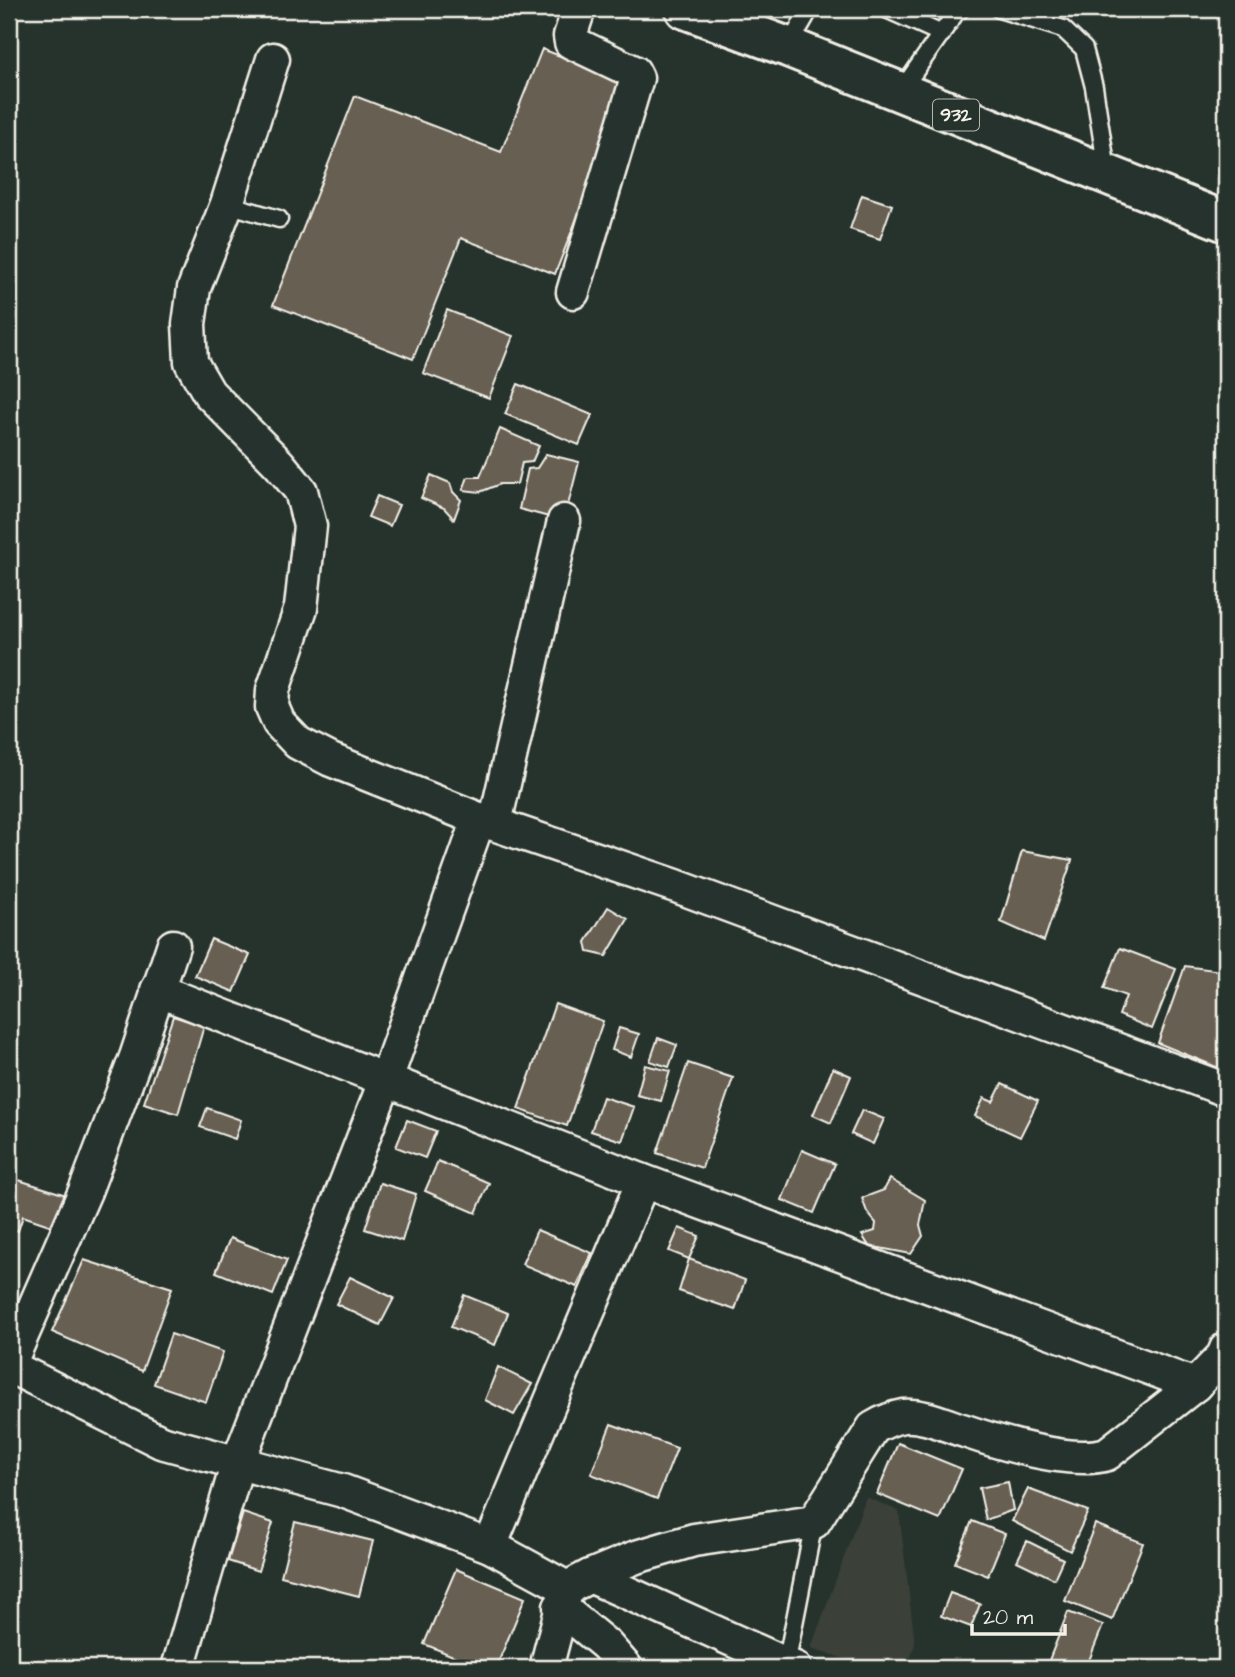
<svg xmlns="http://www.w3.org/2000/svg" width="1235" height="1677" font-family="'Architects Daughter',sans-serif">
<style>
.built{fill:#3a4038}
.building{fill:#685e52;stroke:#f4f1e8;stroke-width:2}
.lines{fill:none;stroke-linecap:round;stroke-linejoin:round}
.service-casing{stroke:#f4f1e8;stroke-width:21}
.minor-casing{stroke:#f4f1e8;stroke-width:37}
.primary-casing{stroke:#f4f1e8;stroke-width:44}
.service{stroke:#26332d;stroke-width:16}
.minor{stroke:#26332d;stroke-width:32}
.primary{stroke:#26332d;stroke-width:38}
.labels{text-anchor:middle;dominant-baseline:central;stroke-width:5;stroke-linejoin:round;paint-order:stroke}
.shield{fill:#26332d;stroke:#b6b8b0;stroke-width:2}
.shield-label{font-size:19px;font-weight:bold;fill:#f4f1e8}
</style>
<rect width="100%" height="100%" fill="#26332d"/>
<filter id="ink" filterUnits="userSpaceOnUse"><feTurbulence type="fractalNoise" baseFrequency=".0143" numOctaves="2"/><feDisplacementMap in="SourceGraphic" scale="14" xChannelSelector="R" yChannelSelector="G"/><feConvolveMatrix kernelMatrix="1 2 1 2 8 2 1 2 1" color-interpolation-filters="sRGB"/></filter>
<g filter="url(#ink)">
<path class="built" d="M 866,1497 L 899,1511 L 915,1644 L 907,1668 L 873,1668 L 811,1648 Z"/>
<g class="building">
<path d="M 542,49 L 630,83 L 555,274 L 461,238 L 413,359 L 273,305 L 355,96 L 501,152 Z"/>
<path d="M 862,195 L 892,205 L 880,239 L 850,229 Z"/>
<path d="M 447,310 L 513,336 L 489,398 L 423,373 Z"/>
<path d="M 518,384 L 592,415 L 579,445 L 505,414 Z"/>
<path d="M 500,429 L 539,446 L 532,462 L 522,463 L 517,484 L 500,484 L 480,492 L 463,490 L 468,477 L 480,477 Z"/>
<path d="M 546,454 L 579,462 L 564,521 L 519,509 L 528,469 L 537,468 Z"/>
<path d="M 431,475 L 450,483 L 453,492 L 461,500 L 454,519 L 444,508 L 421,498 Z"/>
<path d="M 377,496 L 399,505 L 390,526 L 368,517 Z"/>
<path d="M 1022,851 L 1072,860 L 1044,941 L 1001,922 Z"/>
<path d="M 608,907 L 628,919 L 606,956 L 588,952 L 586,942 Z"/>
<path d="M 211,939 L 250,955 L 234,992 L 195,976 Z"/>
<path d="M 1120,948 L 1176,969 L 1152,1029 L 1119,1015 L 1126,996 L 1104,988 Z"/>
<path d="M 1226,951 L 1226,1071 L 1158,1043 L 1185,966 L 1221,971 Z"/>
<path d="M 555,1004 L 603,1021 L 567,1126 L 518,1109 Z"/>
<path d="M 173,1016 L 204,1026 L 178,1114 L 144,1103 Z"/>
<path d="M 619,1028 L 639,1034 L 631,1057 L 612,1050 Z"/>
<path d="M 658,1038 L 677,1045 L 669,1067 L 650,1061 Z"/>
<path d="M 688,1063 L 733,1078 L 702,1168 L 657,1153 Z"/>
<path d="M 645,1065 L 670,1071 L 661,1101 L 637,1095 Z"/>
<path d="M 833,1068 L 851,1076 L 831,1123 L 813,1115 Z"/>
<path d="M 1002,1084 L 1038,1101 L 1020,1137 L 975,1116 L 984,1098 L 993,1102 Z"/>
<path d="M 603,1097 L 634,1107 L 622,1141 L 591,1131 Z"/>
<path d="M 207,1108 L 241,1120 L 235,1139 L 200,1127 Z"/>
<path d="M 862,1110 L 884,1119 L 873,1144 L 851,1134 Z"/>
<path d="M 407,1120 L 436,1131 L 425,1158 L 396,1147 Z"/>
<path d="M 802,1150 L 835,1164 L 814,1213 L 782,1200 Z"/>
<path d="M 438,1161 L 489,1183 L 476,1213 L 425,1191 Z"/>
<path d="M 9,1177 L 66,1195 L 55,1227 L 23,1216 L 18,1231 L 9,1228 Z"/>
<path d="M 890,1179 L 925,1200 L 920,1225 L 923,1236 L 911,1254 L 869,1246 L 862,1235 L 875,1231 L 876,1223 L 867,1212 L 862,1198 L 884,1190 Z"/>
<path d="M 380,1183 L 416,1194 L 402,1241 L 365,1229 Z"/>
<path d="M 679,1228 L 699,1236 L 689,1259 L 669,1251 Z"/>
<path d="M 537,1230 L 592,1253 L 577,1287 L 522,1264 Z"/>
<path d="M 230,1238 L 287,1260 L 273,1295 L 216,1272 Z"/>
<path d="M 689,1259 L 745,1280 L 735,1310 L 679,1291 Z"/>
<path d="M 84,1260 L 172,1288 L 142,1371 L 52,1332 Z"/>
<path d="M 350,1277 L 394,1298 L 380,1325 L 336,1304 Z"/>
<path d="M 464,1295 L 508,1313 L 495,1345 L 451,1327 Z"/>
<path d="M 171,1334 L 223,1352 L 206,1402 L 154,1384 Z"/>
<path d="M 498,1367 L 532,1384 L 514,1415 L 485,1400 Z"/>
<path d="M 611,1424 L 677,1448 L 657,1499 L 591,1474 Z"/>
<path d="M 898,1443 L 962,1469 L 940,1520 L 877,1494 Z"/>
<path d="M 1008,1482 L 1013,1510 L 986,1520 L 979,1488 Z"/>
<path d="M 1028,1489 L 1088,1511 L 1070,1551 L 1012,1521 Z"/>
<path d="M 243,1513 L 273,1523 L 258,1571 L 228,1561 Z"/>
<path d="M 972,1521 L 1005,1534 L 988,1576 L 955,1563 Z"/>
<path d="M 295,1522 L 373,1541 L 359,1596 L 281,1576 Z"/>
<path d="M 1095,1524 L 1143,1543 L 1112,1620 L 1065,1601 Z"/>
<path d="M 1027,1541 L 1063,1559 L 1054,1579 L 1017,1561 Z"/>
<path d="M 456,1569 L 525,1598 L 496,1668 L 482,1668 L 424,1644 Z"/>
<path d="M 950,1593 L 980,1604 L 971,1627 L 941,1616 Z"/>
<path d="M 1068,1612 L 1103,1625 L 1086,1668 L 1046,1668 Z"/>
</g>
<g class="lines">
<defs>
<g id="service">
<path d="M 886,9 L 942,34"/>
<path d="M 999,9 L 1063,29 L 1084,49 L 1094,87 L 1107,171"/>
<path d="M 788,47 L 810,9"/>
<path d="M 901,91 L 957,11 L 961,9"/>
<path d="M 227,204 L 279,219"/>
<path d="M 786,1665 L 814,1522"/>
</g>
<g id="minor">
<path d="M 273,59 L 227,204 L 194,288 L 189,324 L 191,362 L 209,393 L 279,464 L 301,491 L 310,526 L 301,608 L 273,690 L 272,707 L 279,723 L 298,743 L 331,760 L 479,819 L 676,886 L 1226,1090"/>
<path d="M 573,292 L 637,78 L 634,72 L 571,42 L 570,36 L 579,9"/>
<path d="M 495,823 L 564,521"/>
<path d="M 157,990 L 643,1181 L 1195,1385"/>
<path d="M 9,1365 L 86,1189 L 136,1057 L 173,946"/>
<path d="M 9,1366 L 161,1442 L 343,1491 L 490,1546 L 567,1588"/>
<path d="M 490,1546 L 643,1181"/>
<path d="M 590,1576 L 795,1668"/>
<path d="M 560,1607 L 606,1645 L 626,1668"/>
<path d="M 178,1668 L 238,1462 L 386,1079 L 479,819"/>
<path d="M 546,1668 L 567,1588 L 590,1576 L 636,1557 L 694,1540 L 814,1522 L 873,1428 C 883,1422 892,1418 903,1416 C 924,1414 945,1425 965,1431 C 1000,1443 1072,1465 1107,1454 L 1195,1385 L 1223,1356 L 1226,1349"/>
</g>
<path id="primary" d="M 685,9 L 788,47 L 1226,222"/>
</defs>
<use href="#service" class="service-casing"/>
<use href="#minor" class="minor-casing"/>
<use href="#primary" class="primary-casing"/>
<use href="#service" class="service"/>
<use href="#minor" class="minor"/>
<use href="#primary" class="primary"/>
</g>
</g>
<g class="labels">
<rect class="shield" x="933" y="99.5" width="46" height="31" rx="5"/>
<g class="shield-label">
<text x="956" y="115">932</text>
</g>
</g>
<rect width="1235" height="1677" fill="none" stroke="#26332d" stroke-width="35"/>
<rect x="18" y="18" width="1200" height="1642" fill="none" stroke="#f4f1e8" stroke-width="2.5" filter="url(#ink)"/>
<path d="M972 1624v10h93v-10" fill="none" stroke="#f4f1e8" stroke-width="3.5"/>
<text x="983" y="1624" font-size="21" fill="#f4f1e8" stroke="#26332d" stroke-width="5" paint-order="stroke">20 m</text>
</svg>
